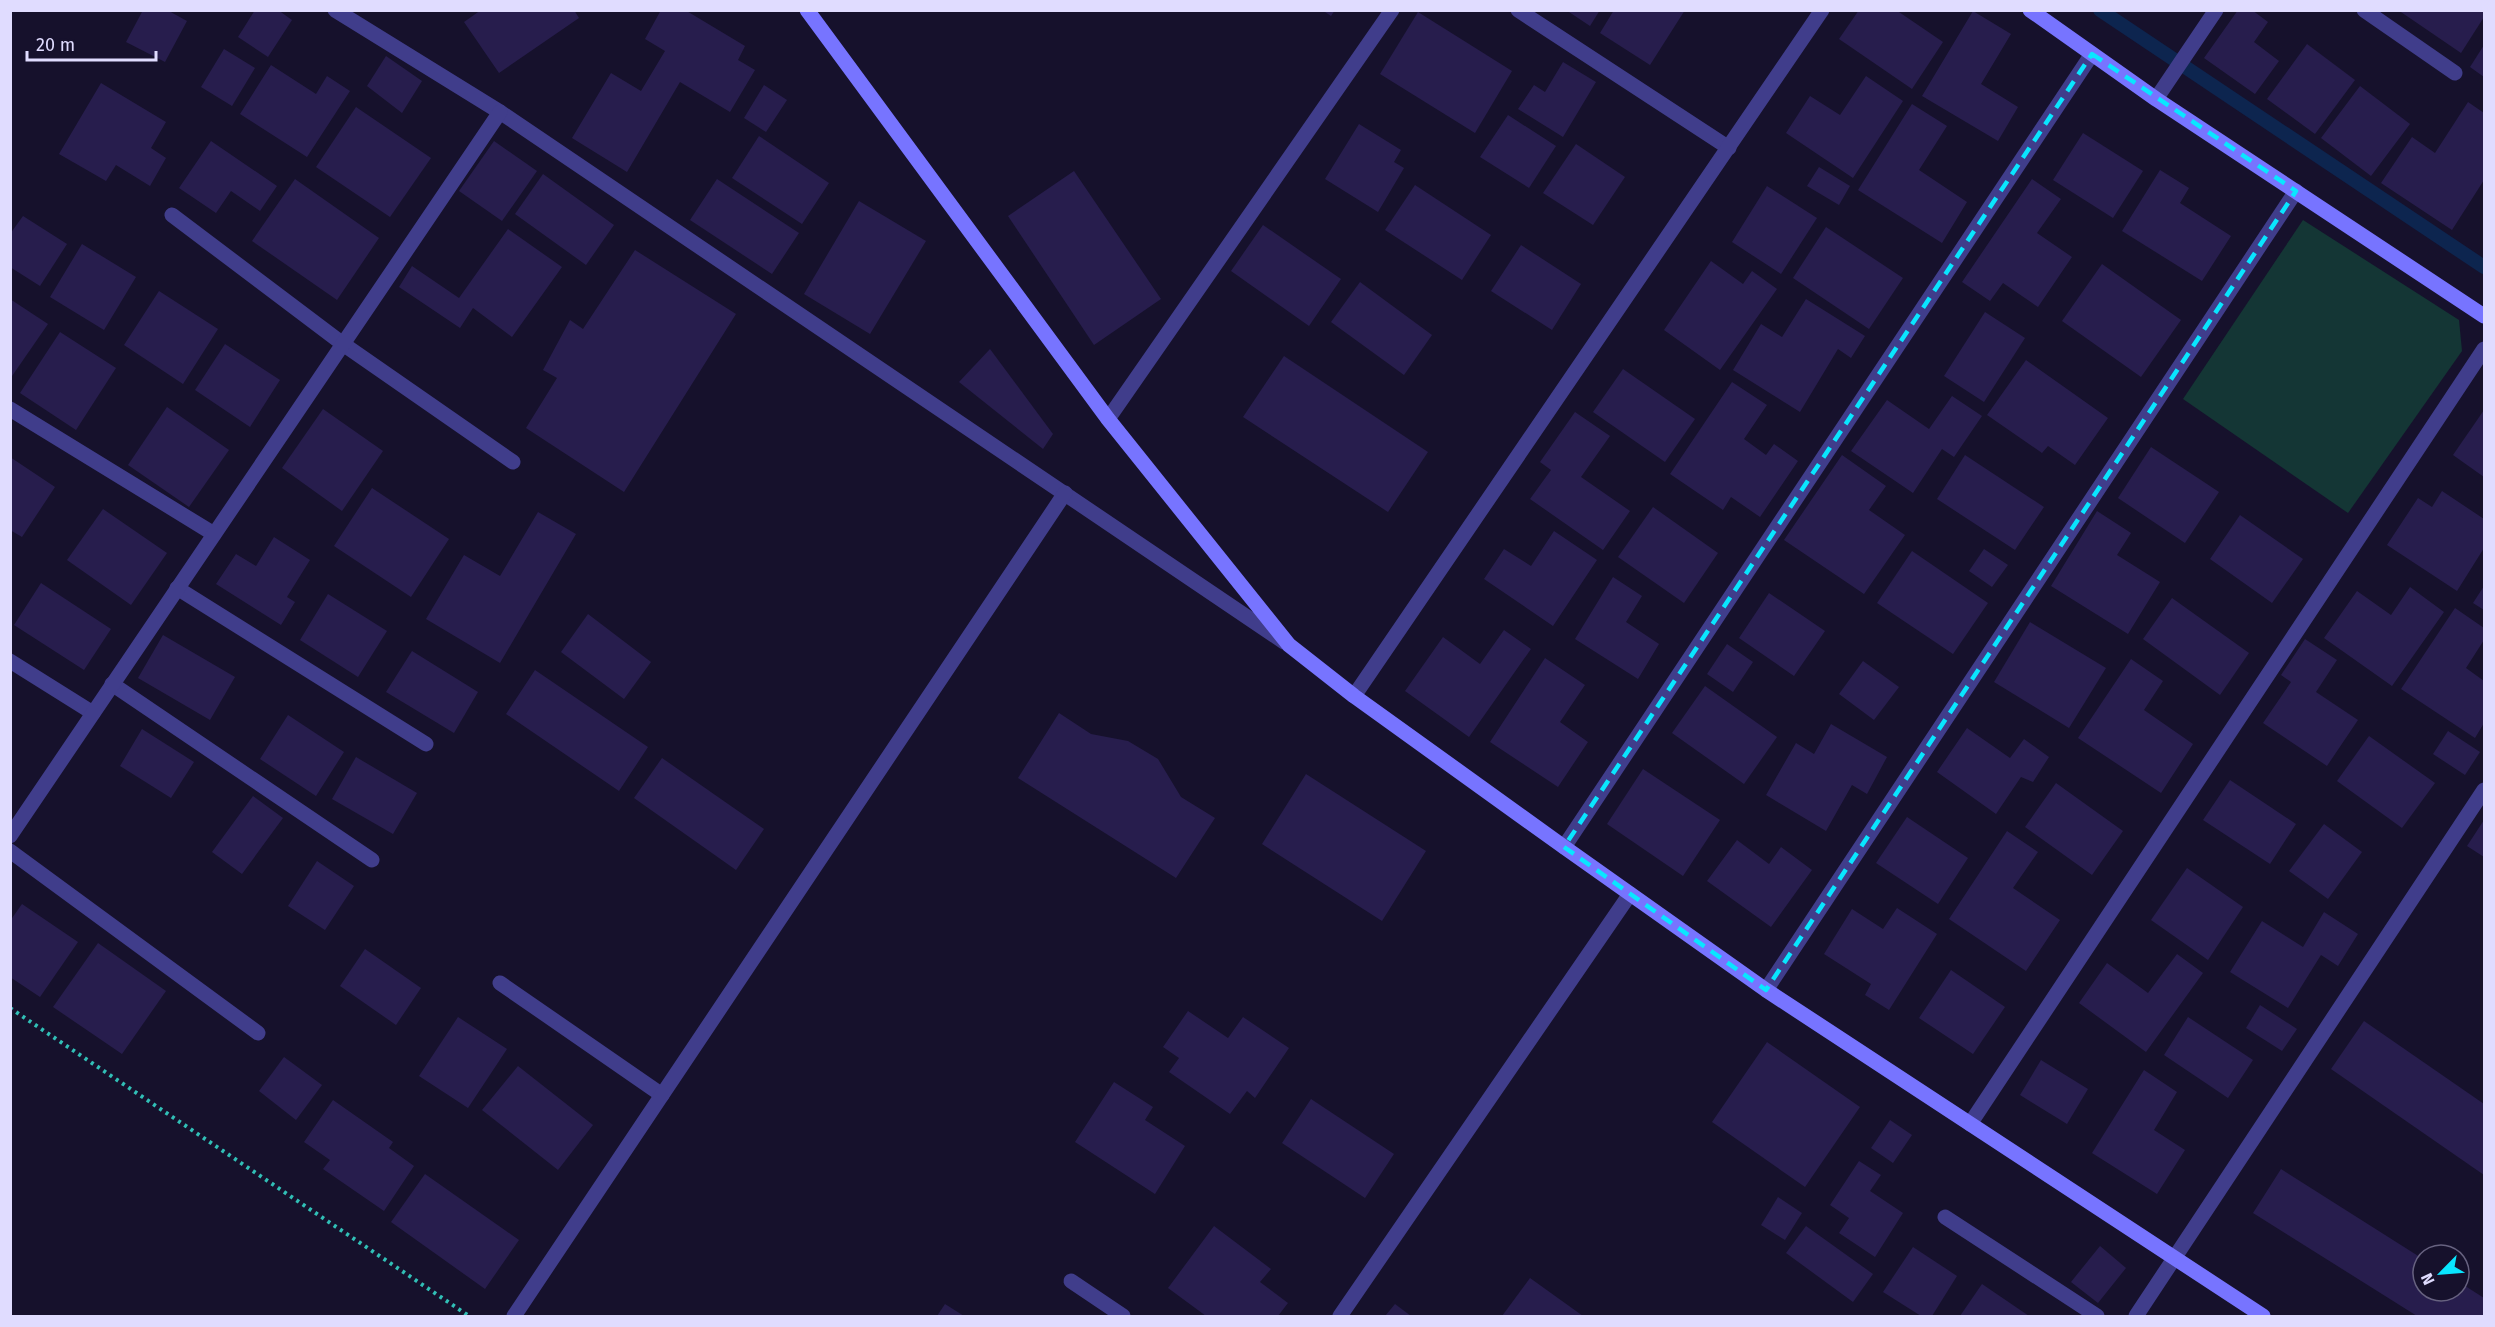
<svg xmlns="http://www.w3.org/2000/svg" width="2495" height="1327" font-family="'Fira Sans',sans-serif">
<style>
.green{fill:#143635}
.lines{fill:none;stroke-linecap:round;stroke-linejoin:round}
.stream{stroke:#0d254f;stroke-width:14}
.building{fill:#271d4d}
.path{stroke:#31bfb6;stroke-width:4;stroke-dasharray:3 4.5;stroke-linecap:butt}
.street{stroke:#403d8b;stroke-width:15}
.secondary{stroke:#7774ff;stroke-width:15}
.marked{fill:none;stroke:#09e6ff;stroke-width:4.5;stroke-dasharray:12 8;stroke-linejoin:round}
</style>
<rect width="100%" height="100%" fill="#16112c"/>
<path class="green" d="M 2303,220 L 2459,320 L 2462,351 L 2348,513 L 2183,399 Z"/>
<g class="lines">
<path class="stream" d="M 2100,10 L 2484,267"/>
</g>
<g class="building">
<path d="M 143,10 L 167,10 L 187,21 L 165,62 L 126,42 Z"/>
<path d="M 255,10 L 278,10 L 292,20 L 268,57 L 238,37 Z"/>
<path d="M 481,10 L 574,10 L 579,18 L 499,73 L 464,22 Z"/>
<path d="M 661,10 L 685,10 L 745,46 L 738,60 L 755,70 L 730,112 L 680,82 L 627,172 L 572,138 L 611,73 L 641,91 L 665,51 L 645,39 Z"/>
<path d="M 1322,10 L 1335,10 L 1331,16 Z"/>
<path d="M 1566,10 L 1600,10 L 1590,26 Z"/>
<path d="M 1614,10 L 1685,10 L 1650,65 L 1600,33 Z"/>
<path d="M 1859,10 L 1896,10 L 1943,42 L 1912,89 L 1839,39 Z"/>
<path d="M 2238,10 L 2252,10 L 2268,22 L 2254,42 L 2279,61 L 2255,94 L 2204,58 Z"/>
<path d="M 2398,10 L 2484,10 L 2484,17 L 2461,53 Z"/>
<path d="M 1973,11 L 2011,34 L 1981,84 L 2018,107 L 1998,141 L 1922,96 Z"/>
<path d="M 1418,12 L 1512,71 L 1475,133 L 1380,74 Z"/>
<path d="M 2307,44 L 2355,80 L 2315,134 L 2267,99 Z"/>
<path d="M 2484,45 L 2484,77 L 2470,67 Z"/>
<path d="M 224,49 L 255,68 L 232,106 L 201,87 Z"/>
<path d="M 386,56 L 422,81 L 402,113 L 367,86 Z"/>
<path d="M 1563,62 L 1596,82 L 1563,137 L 1518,109 L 1534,85 L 1545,92 Z"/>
<path d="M 271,65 L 316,94 L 327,76 L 350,91 L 307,157 L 240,114 Z"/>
<path d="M 1866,76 L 1903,101 L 1853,178 L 1786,133 L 1810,96 L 1840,115 Z"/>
<path d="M 101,83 L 166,122 L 151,148 L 166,158 L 150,186 L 116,165 L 106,181 L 59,154 Z"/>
<path d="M 764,85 L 787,100 L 766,132 L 744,118 Z"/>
<path d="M 2360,86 L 2410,124 L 2371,176 L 2321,138 Z"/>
<path d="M 2468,102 L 2484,113 L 2484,180 L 2452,230 L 2381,183 L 2412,137 L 2435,153 Z"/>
<path d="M 1912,104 L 1947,126 L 1919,170 L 1967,202 L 1942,243 L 1858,190 Z"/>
<path d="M 356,107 L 431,158 L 390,217 L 316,167 Z"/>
<path d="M 1508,115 L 1556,146 L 1529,188 L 1480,157 Z"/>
<path d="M 1359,124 L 1401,150 L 1394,162 L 1404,168 L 1378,212 L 1325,179 Z"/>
<path d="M 2083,133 L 2143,171 L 2113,218 L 2053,180 Z"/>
<path d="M 759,136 L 829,183 L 802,224 L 732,178 Z"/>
<path d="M 211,141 L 277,186 L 260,211 L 231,191 L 216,213 L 179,188 Z"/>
<path d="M 494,141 L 537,171 L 502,221 L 459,191 Z"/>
<path d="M 1576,144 L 1625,177 L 1593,225 L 1543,193 Z"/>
<path d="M 1819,167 L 1850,186 L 1839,205 L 1807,186 Z"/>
<path d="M 2160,170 L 2189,188 L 2180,203 L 2231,236 L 2202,281 L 2122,231 Z"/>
<path d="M 1074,171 L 1161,299 L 1094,345 L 1008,216 Z"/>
<path d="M 543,174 L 614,225 L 586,265 L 515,214 Z"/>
<path d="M 295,179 L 379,238 L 337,300 L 252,241 Z"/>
<path d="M 717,179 L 799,233 L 772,274 L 690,220 Z"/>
<path d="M 2032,179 L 2061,199 L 2037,233 L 2072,257 L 2038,307 L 2003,283 L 1990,301 L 1962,282 Z"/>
<path d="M 1415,185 L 1491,235 L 1462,280 L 1385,230 Z"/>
<path d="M 1767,186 L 1817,218 L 1781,274 L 1732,242 Z"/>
<path d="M 859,201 L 926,241 L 870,334 L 804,294 Z"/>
<path d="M 23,216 L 67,244 L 40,286 L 10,267 L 10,234 Z"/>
<path d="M 1263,225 L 1341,279 L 1309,326 L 1231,271 Z"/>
<path d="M 1826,227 L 1903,278 L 1869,329 L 1793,278 Z"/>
<path d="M 508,229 L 562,267 L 512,337 L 473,308 L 460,328 L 399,287 L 412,266 L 459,298 Z"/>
<path d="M 82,244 L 136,277 L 104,330 L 50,297 Z"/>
<path d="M 1521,245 L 1581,284 L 1552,330 L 1491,291 Z"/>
<path d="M 635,250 L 736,314 L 624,492 L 526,428 L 557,378 L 543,370 L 570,320 L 583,329 Z"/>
<path d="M 1711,261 L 1743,284 L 1752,271 L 1777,289 L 1720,370 L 1664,330 Z"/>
<path d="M 2102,264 L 2181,320 L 2141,377 L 2062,321 Z"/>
<path d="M 1360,282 L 1432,335 L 1404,375 L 1331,322 Z"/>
<path d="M 159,291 L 218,329 L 183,384 L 124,345 Z"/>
<path d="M 10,299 L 48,324 L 10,379 Z"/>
<path d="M 1806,299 L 1865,336 L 1851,358 L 1838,349 L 1800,412 L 1733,370 L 1761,324 L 1782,337 Z"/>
<path d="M 1985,312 L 2025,338 L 1984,402 L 1944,376 Z"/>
<path d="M 60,332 L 116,368 L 76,430 L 20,393 Z"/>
<path d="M 225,344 L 280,380 L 250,427 L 195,390 Z"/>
<path d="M 990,349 L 1053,434 L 1043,449 L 959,382 Z"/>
<path d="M 1284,356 L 1428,452 L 1388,512 L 1243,417 Z"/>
<path d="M 2026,360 L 2108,418 L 2075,465 L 2048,446 L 2042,453 L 1987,415 Z"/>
<path d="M 1623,369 L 1695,419 L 1665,462 L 1593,412 Z"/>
<path d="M 1732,382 L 1767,405 L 1744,439 L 1766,455 L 1774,444 L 1798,461 L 1760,517 L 1731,497 L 1723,510 L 1670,474 Z"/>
<path d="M 1952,396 L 1982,416 L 1954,457 L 1942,449 L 1913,493 L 1851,451 L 1887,400 L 1929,429 Z"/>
<path d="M 167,407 L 229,450 L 189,507 L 128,465 Z"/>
<path d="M 323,409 L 383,451 L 342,511 L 282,468 Z"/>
<path d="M 2484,410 L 2484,477 L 2453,455 Z"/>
<path d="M 1575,412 L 1610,436 L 1581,477 L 1630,511 L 1603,550 L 1530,499 L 1551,470 L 1540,462 Z"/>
<path d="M 2151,447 L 2219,492 L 2185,543 L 2118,498 Z"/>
<path d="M 1842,455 L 1886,486 L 1869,510 L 1905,535 L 1864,594 L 1784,540 Z"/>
<path d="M 1965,455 L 2044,507 L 2015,550 L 1937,499 Z"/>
<path d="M 10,457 L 55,487 L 22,537 L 10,530 Z"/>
<path d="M 372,488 L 449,539 L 411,597 L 334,546 Z"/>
<path d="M 2442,491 L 2484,519 L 2484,548 L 2457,591 L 2387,545 L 2418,498 L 2432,507 Z"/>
<path d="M 1653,507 L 1718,553 L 1684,603 L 1618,557 Z"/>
<path d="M 103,509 L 167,553 L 131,605 L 67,560 Z"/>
<path d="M 2097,511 L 2131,533 L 2117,555 L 2160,582 L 2128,634 L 2051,586 Z"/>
<path d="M 538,512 L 576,534 L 500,663 L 426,619 L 464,555 L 500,576 Z"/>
<path d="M 2240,515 L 2303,559 L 2272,603 L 2210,559 Z"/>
<path d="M 1554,531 L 1597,560 L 1553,626 L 1484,579 L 1504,549 L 1531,566 Z"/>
<path d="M 274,537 L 310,560 L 287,597 L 295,602 L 281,625 L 216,584 L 236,554 L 256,566 Z"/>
<path d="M 1984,549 L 2008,565 L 1992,587 L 1969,571 Z"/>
<path d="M 1912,551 L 1988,603 L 1953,654 L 1877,603 Z"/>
<path d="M 1613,577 L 1642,596 L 1626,622 L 1659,644 L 1638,679 L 1575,639 Z"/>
<path d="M 41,583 L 111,629 L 84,670 L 14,625 Z"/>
<path d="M 2484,586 L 2484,610 L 2473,603 Z"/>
<path d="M 2410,587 L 2444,612 L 2392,686 L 2324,638 L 2357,591 L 2391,615 Z"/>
<path d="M 1769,593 L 1825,631 L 1794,676 L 1739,638 Z"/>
<path d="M 328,594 L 387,631 L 358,677 L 300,640 Z"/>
<path d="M 2172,598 L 2249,653 L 2220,695 L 2143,639 Z"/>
<path d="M 2455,608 L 2484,628 L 2484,640 L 2466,668 L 2484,681 L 2484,723 L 2475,738 L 2401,689 Z"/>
<path d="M 588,614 L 651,662 L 624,699 L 561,652 Z"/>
<path d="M 2030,622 L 2106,668 L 2069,728 L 1994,682 Z"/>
<path d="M 1504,630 L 1531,649 L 1469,737 L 1405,691 L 1443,637 L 1480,664 Z"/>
<path d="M 163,635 L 235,677 L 210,720 L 138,678 Z"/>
<path d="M 2305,639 L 2337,660 L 2316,692 L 2358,720 L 2327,766 L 2263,723 L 2291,682 L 2281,675 Z"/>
<path d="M 1727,644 L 1753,662 L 1733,692 L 1707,674 Z"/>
<path d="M 412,651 L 478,692 L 454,733 L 386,692 Z"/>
<path d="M 1545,658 L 1585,685 L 1560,722 L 1588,742 L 1558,787 L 1490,742 Z"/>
<path d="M 2131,659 L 2163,681 L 2144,710 L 2193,744 L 2161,793 L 2078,738 Z"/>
<path d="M 1863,661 L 1899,687 L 1874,720 L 1839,694 Z"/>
<path d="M 535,670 L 648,747 L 619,791 L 506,714 Z"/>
<path d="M 1705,686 L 1777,737 L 1744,784 L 1672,733 Z"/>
<path d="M 1059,713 L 1091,734 L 1128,741 L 1158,759 L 1181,797 L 1215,818 L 1176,878 L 1018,778 Z"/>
<path d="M 288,715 L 344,752 L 316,796 L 260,759 Z"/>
<path d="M 1831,724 L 1887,757 L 1867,794 L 1852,785 L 1826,831 L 1766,795 L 1796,743 L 1814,754 Z"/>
<path d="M 1967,728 L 2010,758 L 2024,739 L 2049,757 L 2033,782 L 2021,777 L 1996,814 L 1937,772 Z"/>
<path d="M 142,729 L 194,762 L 171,798 L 120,766 Z"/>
<path d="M 2448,731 L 2480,752 L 2465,775 L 2433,754 Z"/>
<path d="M 2369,736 L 2435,783 L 2402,828 L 2337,781 Z"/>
<path d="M 356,757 L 417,793 L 393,834 L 332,799 Z"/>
<path d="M 662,758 L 764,829 L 736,870 L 634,798 Z"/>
<path d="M 1643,769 L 1720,820 L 1683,876 L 1607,824 Z"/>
<path d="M 1306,774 L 1426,851 L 1382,921 L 1262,844 Z"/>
<path d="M 2230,780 L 2296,824 L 2270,864 L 2203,820 Z"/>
<path d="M 2056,783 L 2123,831 L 2092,875 L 2025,827 Z"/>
<path d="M 253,796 L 283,818 L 242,874 L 212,852 Z"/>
<path d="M 1907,817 L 1968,858 L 1938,904 L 1876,863 Z"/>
<path d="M 2484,820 L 2484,857 L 2467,846 Z"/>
<path d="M 2324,824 L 2362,852 L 2328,899 L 2289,871 Z"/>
<path d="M 2007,831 L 2038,852 L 2013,888 L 2060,920 L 2026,971 L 1949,919 Z"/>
<path d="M 1737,840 L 1769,864 L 1781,847 L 1812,870 L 1771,927 L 1707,881 Z"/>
<path d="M 317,861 L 354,886 L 325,930 L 288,906 Z"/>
<path d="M 2187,868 L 2243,907 L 2208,960 L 2151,920 Z"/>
<path d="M 22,904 L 78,942 L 40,997 L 10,977 L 10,921 Z"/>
<path d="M 1897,908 L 1937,934 L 1889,1010 L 1865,995 L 1871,984 L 1824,954 L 1852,909 L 1883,929 Z"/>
<path d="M 2324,912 L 2358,934 L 2338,966 L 2321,955 L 2288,1008 L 2230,972 L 2262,921 L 2303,947 Z"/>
<path d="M 98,943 L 166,991 L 122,1054 L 53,1007 Z"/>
<path d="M 365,949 L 421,988 L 396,1025 L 340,986 Z"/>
<path d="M 2177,954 L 2203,973 L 2146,1052 L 2079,1003 L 2107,963 L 2148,993 Z"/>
<path d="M 1951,970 L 2005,1007 L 1973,1054 L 1919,1018 Z"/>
<path d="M 2260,1005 L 2297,1029 L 2282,1051 L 2246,1028 Z"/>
<path d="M 1188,1011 L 1228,1038 L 1243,1017 L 1289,1048 L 1255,1098 L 1247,1091 L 1230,1114 L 1169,1072 L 1179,1058 L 1163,1047 Z"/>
<path d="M 458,1017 L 507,1049 L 468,1108 L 419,1076 Z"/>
<path d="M 2188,1017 L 2253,1060 L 2228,1098 L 2164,1055 Z"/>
<path d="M 2364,1021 L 2484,1104 L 2484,1175 L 2331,1069 Z"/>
<path d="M 1767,1042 L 1860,1107 L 1805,1187 L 1712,1122 Z"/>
<path d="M 284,1057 L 322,1085 L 296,1120 L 259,1091 Z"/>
<path d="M 2041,1060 L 2088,1089 L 2067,1124 L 2020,1095 Z"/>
<path d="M 518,1066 L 593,1125 L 558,1170 L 482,1110 Z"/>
<path d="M 2144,1070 L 2177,1092 L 2154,1130 L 2185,1150 L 2157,1194 L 2092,1153 Z"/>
<path d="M 1114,1082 L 1153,1107 L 1145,1120 L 1185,1146 L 1155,1194 L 1075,1142 Z"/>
<path d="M 1311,1099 L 1394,1154 L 1365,1198 L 1282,1143 Z"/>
<path d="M 333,1100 L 393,1142 L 389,1148 L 414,1166 L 384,1211 L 323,1169 L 330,1160 L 304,1142 Z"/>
<path d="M 1890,1120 L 1912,1135 L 1893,1163 L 1871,1148 Z"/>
<path d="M 1859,1161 L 1881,1175 L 1870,1191 L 1903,1213 L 1875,1257 L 1839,1233 L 1849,1218 L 1830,1205 Z"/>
<path d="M 2281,1169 L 2423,1259 L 2423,1291 L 2459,1291 L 2459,1282 L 2484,1298 L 2484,1316 L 2417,1316 L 2253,1213 Z"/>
<path d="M 425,1174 L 519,1240 L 485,1289 L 391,1222 Z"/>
<path d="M 1778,1197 L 1802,1213 L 1785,1240 L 1761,1225 Z"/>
<path d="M 1214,1226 L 1271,1269 L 1260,1282 L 1288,1303 L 1278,1316 L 1206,1316 L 1168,1288 Z"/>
<path d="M 1806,1226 L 1873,1274 L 1853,1302 L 1786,1253 Z"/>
<path d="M 2100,1246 L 2126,1268 L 2098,1303 L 2071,1282 Z"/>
<path d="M 1913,1247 L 1957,1276 L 1932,1316 L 1921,1316 L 1883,1292 Z"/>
<path d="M 1530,1278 L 1583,1316 L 1502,1316 Z"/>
<path d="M 1982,1284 L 2029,1316 L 1960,1316 Z"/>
<path d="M 945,1304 L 964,1316 L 937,1316 Z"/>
<path d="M 1395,1304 L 1411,1316 L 1385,1316 Z"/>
</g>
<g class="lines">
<path class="path" d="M 10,1008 L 469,1316"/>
<g class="street">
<path d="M 335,10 L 500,112 L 1284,642"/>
<path d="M 1518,10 L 1729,148"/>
<path d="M 2364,10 L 2455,73"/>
<path d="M 2156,99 L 2216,10"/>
<path d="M 172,215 L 343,344 L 513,462"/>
<path d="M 10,409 L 214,534"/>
<path d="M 1108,419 L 1392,10"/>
<path d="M 177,588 L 426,744"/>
<path d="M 10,661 L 93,713"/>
<path d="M 112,684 L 372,860"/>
<path d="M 1354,696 L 1822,10"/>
<path d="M 10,836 L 500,112"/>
<path d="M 1564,847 L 2092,54"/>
<path d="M 10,851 L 258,1033"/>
<path d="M 500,983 L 662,1095"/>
<path d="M 1766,990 L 2296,191"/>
<path d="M 1970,1124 L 2484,349"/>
<path d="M 1945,1217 L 2097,1316"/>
<path d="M 1071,1281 L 1123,1316"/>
<path d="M 514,1316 L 1065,493"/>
<path d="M 1340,1316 L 1630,894"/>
<path d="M 2136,1316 L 2484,790"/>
</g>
<g class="secondary">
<path d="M 807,10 L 1108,419 L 1289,645 L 1354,696 L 1564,847 L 1766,990 L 2263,1316"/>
<path d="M 2030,10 L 2156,99 L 2484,316"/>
</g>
</g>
<path class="marked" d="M 2092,54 L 2296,191 L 1766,990 L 1564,847 Z"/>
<rect width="2495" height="1327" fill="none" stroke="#e0dcff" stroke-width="24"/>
<g transform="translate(2441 1273) rotate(245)"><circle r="28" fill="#16112c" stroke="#676280" stroke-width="1.5"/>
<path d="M0-4.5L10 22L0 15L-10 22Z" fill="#09e6ff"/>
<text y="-9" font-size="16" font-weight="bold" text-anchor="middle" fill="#e0dcff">N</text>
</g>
<path d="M27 51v9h129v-9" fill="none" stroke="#e0dcff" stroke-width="3"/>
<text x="36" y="51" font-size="18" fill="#e0dcff" stroke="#16112c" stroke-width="4.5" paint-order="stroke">20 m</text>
</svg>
